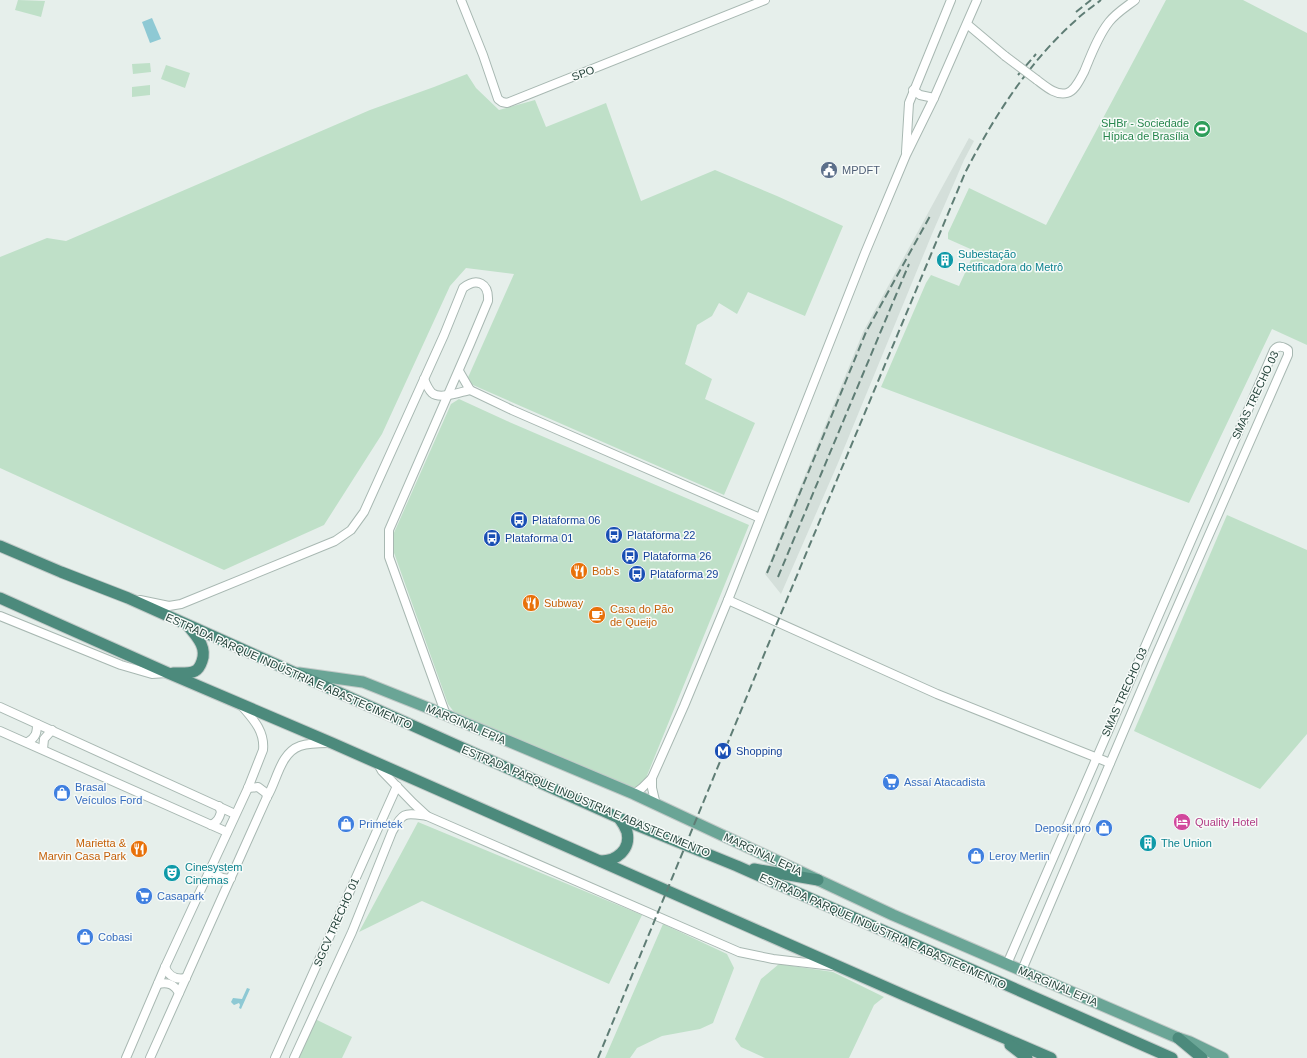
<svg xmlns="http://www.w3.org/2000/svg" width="1307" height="1058" font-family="Arial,sans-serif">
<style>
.built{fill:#d4dfda}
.green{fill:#bfe0c8}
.water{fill:#8ec9d4}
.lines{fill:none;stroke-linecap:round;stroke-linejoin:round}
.tertiary-casing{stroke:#a8b8b2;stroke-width:10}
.primary-casing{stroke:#c2cac8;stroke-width:13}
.trunk-casing{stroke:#c2cac8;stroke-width:13}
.tertiary{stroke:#fff;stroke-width:8}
.primary{stroke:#6aa596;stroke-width:11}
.trunk{stroke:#4c8a7c;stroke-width:11}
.rail{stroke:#5f7d75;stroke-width:2;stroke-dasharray:8 4;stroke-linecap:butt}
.tertiary-bridge-casing{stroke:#a8b8b2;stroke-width:10;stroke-linecap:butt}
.tertiary-bridge{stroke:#fff;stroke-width:8}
.labels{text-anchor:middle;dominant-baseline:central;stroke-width:3;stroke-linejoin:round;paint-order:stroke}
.street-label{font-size:11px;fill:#24423a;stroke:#f7fbf9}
.leisure-label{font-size:11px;fill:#27864d;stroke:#f7fbf9;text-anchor:end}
.service-label{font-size:11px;fill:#4e5e75;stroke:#f7fbf9;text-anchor:start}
.culture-label{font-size:11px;fill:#0d838f;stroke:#f7fbf9;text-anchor:start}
.transit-label{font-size:11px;fill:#164399;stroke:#f7fbf9;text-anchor:start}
.food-label{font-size:11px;fill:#c56008;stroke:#f7fbf9;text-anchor:start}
.shop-label{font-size:11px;fill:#366cbe;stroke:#f7fbf9;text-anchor:start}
.hotel-label{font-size:11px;fill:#b23c85;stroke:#f7fbf9;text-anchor:start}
</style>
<rect width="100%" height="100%" fill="#e6efeb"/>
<path class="built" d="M 969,138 L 974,141 L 964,160 L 932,234 L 838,463 L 781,594 L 765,574 L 863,332 Z"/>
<g class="green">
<path d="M 18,0 L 45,1 L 41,17 L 15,10 Z"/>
<path d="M 1166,0 L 1243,0 L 1307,33 L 1307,345 L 1272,329 L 1189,503 L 881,387 L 926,283 L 931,275 L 959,286 L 975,251 L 948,239 L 948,233 L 969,188 L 1046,225 Z"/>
<path d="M 150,63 L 151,72 L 133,74 L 132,64 Z"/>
<path d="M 166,65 L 190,73 L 185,88 L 161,79 Z"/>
<path d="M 467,74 L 476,88 L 499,110 L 535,100 L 546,127 L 606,103 L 641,201 L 715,170 L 777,196 L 843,226 L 805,316 L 748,292 L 737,314 L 719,303 L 712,316 L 697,325 L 685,364 L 712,379 L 705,399 L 755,423 L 724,495 L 466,382 L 514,274 L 466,268 L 450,286 L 382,434 L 324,525 L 224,570 L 0,468 L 0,257 L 47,238 L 66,241 L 370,110 L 434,87 Z"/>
<path d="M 150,85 L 150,95 L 132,97 L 132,87 Z"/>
<path d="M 459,399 L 507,421 L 749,525 L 646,778 L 640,786 L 634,788 L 454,712 L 448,704 L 393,550 L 393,535 L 451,404 Z"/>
<path d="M 1227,515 L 1307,550 L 1307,734 L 1260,789 L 1134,731 Z"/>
<path d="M 418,822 L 642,915 L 609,984 L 422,901 L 359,932 Z"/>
<path d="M 663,924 L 727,954 L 734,968 L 713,1023 L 700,1029 L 662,1036 L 637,1048 L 630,1058 L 605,1058 Z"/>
<path d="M 779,964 L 833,972 L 884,997 L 874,1005 L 849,1058 L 765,1058 L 741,1047 L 735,1039 L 761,979 Z"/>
<path d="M 315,1019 L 352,1037 L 342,1058 L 297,1058 Z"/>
</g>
<g class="water">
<path d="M 152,18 L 161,39 L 150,43 L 142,22 Z"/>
<path d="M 247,988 L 250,989 L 241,1009 L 239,1008 L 240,1005 L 239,1003 L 234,1005 L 231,1002 L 233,998 L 242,999 Z"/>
</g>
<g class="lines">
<defs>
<g id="tertiary">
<path d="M 461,0 L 483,55 L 498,99 L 502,102 L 507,103 L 765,0"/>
<path d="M 967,24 L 1005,56"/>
<path d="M 1037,80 C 1045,86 1056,96 1067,93 C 1075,91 1080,79 1084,72 C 1091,55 1098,36 1109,22 C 1116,13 1126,7 1135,0"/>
<path d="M 913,90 L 920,95 L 934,98"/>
<path d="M 906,152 L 909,103 L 951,0"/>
<path d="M 459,371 L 470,390 L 512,410 L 760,518"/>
<path d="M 424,379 C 426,384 428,389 432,393 C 440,400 460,392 470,390"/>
<path d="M 140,600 L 169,606 L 181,604 L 335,541 L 351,530 L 364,512 L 444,335 L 463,288 C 477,277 489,283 488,301 L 470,344 L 389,530 L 389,557 L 446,715"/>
<path d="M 728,600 L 937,694 L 1110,763"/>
<path d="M 0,616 L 121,665 L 152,674 L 167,673"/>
<path d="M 0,707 L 235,814"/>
<path d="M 0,731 L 227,832"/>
<path d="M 28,742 C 36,737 37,733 37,724"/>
<path d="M 43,749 L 44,739 L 52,730"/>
<path d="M 378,764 L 382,771 L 413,803 L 427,816 L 739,952 L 773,959 L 833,966"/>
<path d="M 652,778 L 652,788 L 656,805"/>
<path d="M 248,788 L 258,787 L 266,793 L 267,797"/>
<path d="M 634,794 L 642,788 L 652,778 L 684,706 L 728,600 L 865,253 L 906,155 L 934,98 L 977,0"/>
<path d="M 211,825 C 217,822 219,819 221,812 L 219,806"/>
<path d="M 211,868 C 215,875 222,880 231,878"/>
<path d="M 1007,964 L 1274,350 C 1278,345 1283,346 1288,350 L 1288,355 L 1154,660 L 1022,970"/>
<path d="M 165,967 C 169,977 176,980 186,978"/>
<path d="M 158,984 C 168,982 174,984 179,993"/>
<path d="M 126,1058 L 165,967 L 248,788 L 263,750 C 265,731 253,719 241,705"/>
<path d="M 150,1058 L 267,797 C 277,781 280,753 300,746 C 309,743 319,743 328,743"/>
<path d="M 275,1058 L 397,786"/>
<path d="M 294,1058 L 352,932 L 392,832 C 403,811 405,813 427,816"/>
</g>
<path id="primary" d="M 299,673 L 363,682 L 446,715 L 634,794 L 893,915 L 1178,1038 L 1190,1042 L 1223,1058"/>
<g id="trunk">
<path d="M 0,546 L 61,572 L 128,598 L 619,818 L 737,866 L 1172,1058"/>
<path d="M 0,598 L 168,673 L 332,743 L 906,996 L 1051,1058"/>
<path d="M 173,673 C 180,673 189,674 195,671 C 199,669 201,664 202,661 C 207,647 197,637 189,627"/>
<path d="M 601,861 C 616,861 631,850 627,832 C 625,827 622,822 619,818"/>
<path d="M 754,869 L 818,880"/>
<path d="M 1178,1038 L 1202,1058"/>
<path d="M 1010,1045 L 1027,1058"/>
</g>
</defs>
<use href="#tertiary" class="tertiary-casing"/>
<use href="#primary" class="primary-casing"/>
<use href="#trunk" class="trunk-casing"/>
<use href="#tertiary" class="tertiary"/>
<use href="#primary" class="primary"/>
<use href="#trunk" class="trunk"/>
<g class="rail">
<path d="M 1076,12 L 1091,0"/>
<path d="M 1018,75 L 1036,54"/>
<path d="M 767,573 L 866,332 L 930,216"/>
<path d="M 778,577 L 909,264"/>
<path d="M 598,1058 L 775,628 L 965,173 C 993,118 1028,63 1075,21 C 1083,13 1092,7 1101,0"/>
</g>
<defs>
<path id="tertiary-bridge" d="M 1005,56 L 1037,80"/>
</defs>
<use href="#tertiary-bridge" class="tertiary-bridge-casing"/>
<use href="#tertiary-bridge" class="tertiary-bridge"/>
</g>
<defs>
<symbol id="stadium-disc" viewBox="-11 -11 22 22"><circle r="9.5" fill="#2e9e5b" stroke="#f7fbf9"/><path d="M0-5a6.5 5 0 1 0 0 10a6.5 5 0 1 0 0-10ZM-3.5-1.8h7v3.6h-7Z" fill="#fff"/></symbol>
<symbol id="civic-disc" viewBox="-11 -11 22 22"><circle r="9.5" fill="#5c6f8a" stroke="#f7fbf9"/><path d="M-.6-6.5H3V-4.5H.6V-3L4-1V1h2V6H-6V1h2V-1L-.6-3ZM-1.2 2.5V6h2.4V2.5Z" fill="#fff"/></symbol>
<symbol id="building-disc" viewBox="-11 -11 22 22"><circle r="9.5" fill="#0f9aa8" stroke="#f7fbf9"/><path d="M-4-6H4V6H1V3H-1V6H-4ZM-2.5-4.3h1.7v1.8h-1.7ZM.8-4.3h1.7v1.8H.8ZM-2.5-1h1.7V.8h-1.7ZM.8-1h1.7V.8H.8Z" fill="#fff"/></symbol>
<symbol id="bus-disc" viewBox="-11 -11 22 22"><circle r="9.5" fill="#1a4fb4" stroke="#f7fbf9"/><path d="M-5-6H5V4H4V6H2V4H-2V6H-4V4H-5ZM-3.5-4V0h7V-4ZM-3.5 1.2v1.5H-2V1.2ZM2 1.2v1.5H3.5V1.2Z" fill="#fff"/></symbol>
<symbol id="restaurant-disc" viewBox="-11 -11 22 22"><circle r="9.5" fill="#e8710a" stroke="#f7fbf9"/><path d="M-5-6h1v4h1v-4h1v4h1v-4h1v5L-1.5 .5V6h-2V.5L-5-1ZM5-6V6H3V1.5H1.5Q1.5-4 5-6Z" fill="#fff"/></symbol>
<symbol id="cafe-disc" viewBox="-11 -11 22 22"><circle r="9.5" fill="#e8710a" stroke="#f7fbf9"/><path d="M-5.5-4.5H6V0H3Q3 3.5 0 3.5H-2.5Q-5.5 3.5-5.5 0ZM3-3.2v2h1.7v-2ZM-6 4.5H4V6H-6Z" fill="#fff"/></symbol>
<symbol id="metro-disc" viewBox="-11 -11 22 22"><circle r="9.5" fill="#1a4fb4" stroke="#f7fbf9"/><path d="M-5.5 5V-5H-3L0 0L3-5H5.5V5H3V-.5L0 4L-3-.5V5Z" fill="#fff"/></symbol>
<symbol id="supermarket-disc" viewBox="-11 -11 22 22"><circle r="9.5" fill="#3f7fe0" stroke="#f7fbf9"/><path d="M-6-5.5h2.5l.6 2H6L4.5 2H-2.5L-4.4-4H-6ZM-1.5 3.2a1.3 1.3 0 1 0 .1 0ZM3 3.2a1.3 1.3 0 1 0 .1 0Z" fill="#fff"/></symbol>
<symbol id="shop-disc" viewBox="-11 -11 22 22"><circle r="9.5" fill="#3f7fe0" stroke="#f7fbf9"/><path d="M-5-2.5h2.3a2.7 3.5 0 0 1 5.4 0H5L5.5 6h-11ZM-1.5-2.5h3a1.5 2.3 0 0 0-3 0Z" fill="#fff"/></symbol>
<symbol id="hotel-disc" viewBox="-11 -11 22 22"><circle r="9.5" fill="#d1479c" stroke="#f7fbf9"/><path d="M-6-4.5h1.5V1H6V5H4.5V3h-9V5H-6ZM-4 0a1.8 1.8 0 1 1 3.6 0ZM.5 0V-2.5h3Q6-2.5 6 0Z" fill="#fff"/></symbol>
<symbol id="theatre-disc" viewBox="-11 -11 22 22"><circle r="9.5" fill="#0f9aa8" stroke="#f7fbf9"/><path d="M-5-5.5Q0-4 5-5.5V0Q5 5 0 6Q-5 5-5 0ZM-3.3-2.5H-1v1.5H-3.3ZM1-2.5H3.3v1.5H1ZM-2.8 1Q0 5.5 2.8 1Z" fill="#fff"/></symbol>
</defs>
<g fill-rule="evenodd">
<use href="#stadium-disc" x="1192" y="119" width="20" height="20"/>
<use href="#civic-disc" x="819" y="160" width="20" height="20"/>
<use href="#building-disc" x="935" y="250" width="20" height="20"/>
<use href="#bus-disc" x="509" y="510" width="20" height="20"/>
<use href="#bus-disc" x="604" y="525" width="20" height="20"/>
<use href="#bus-disc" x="482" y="528" width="20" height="20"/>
<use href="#bus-disc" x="620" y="546" width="20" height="20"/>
<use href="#restaurant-disc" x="569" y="561" width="20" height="20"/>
<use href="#bus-disc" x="627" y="564" width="20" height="20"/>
<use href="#restaurant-disc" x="521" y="593" width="20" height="20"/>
<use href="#cafe-disc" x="587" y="605" width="20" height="20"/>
<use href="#metro-disc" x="713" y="741" width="20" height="20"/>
<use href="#supermarket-disc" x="881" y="772" width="20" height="20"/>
<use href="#shop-disc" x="52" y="783" width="20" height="20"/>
<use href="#hotel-disc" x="1172" y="812" width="20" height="20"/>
<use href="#shop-disc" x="336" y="814" width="20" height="20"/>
<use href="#shop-disc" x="1094" y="818" width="20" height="20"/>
<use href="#building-disc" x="1138" y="833" width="20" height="20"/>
<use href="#restaurant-disc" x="129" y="839" width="20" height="20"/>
<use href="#shop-disc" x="966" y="846" width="20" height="20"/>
<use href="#theatre-disc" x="162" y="863" width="20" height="20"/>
<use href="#supermarket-disc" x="134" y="886" width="20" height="20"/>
<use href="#shop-disc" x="75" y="927" width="20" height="20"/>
</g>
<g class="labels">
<g class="street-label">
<text transform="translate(583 73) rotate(-21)">SPO</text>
<text transform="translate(1255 395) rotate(-65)">SMAS TRECHO 03</text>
<text transform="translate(289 671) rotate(24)">ESTRADA PARQUE INDÚSTRIA E ABASTECIMENTO</text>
<text transform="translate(1124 692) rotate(-66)">SMAS TRECHO 03</text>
<text transform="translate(466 724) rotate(23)">MARGINAL EPIA</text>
<text transform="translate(586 801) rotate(23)">ESTRADA PARQUE INDÚSTRIA E ABASTECIMENTO</text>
<text transform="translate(763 854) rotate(25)">MARGINAL EPIA</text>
<text transform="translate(336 922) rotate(-66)">SGCV TRECHO 01</text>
<text transform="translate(883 931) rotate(24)">ESTRADA PARQUE INDÚSTRIA E ABASTECIMENTO</text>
<text transform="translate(1058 986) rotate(23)">MARGINAL EPIA</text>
</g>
<g class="leisure-label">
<text x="1189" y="123">SHBr - Sociedade<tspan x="1189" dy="13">Hípica de Brasília</tspan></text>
</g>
<g class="service-label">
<text x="842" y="170">MPDFT</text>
</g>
<g class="culture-label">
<text x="958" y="254">Subestação<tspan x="958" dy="13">Retificadora do Metrô</tspan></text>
<text x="1161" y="843">The Union</text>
<text x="185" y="867">Cinesystem<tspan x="185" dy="13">Cinemas</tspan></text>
</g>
<g class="transit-label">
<text x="532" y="520">Plataforma 06</text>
<text x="627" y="535">Plataforma 22</text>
<text x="505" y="538">Plataforma 01</text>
<text x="643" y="556">Plataforma 26</text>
<text x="650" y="574">Plataforma 29</text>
<text x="736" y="751">Shopping</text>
</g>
<g class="food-label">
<text x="592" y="571">Bob's</text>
<text x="544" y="603">Subway</text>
<text x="610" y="609">Casa do Pão<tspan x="610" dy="13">de Queijo</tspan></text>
<text x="126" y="843" text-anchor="end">Marietta &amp;<tspan x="126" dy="13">Marvin Casa Park</tspan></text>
</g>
<g class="shop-label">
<text x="904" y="782">Assaí Atacadista</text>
<text x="75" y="787">Brasal<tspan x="75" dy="13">Veículos Ford</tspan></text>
<text x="359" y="824">Primetek</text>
<text x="1091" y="828" text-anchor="end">Deposit.pro</text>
<text x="989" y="856">Leroy Merlin</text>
<text x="157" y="896">Casapark</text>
<text x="98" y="937">Cobasi</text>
</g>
<g class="hotel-label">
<text x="1195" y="822">Quality Hotel</text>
</g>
</g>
</svg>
